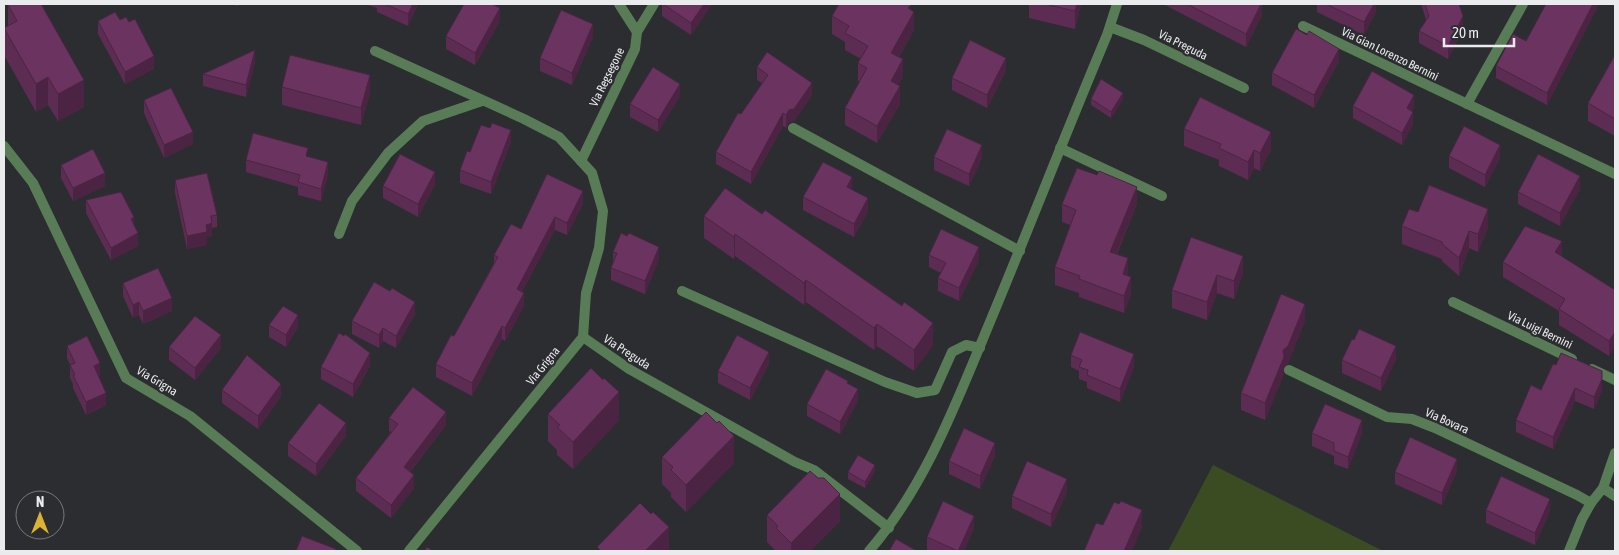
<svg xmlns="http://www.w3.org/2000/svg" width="1619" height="555" font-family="'Asap Condensed',sans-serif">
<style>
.green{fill:#3b4c23}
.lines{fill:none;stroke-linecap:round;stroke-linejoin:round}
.service{stroke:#587d56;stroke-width:10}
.minor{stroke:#587d56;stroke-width:10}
.wall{fill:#5c2c53}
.shaded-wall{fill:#4b2443}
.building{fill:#6b3360;stroke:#4b2443}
.labels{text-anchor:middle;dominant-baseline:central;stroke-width:4.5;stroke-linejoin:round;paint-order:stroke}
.street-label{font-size:12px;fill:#eaebed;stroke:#2c2d30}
</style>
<rect width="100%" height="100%" fill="#2c2d30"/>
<path class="green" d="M 1213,465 L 1383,551 L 1168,551 Z"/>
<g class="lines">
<g class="service">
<path d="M 1303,26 L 1615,174"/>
<path d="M 1110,27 L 1144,40 L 1244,88"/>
<path d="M 1467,104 L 1523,4"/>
<path d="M 793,128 L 1020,251"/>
<path d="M 1060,148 L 1162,196"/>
<path d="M 682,291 L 885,382 L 917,393 L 935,390 L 952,352 L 966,345 L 980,348"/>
<path d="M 1453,302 L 1572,359"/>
<path d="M 1592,369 L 1615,380"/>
<path d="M 1289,370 L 1387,417 L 1412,419 L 1435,428 L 1577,495 L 1591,503"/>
</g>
<g class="minor">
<path d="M 637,32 L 654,4"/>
<path d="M 375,51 L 524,119 L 559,137 L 592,173 L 603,211 L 599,248 L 586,293 L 583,337"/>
<path d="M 4,146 L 33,183 L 126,378 L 190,416 L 357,551"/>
<path d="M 581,161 L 635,49 L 637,32 L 619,4"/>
<path d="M 339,234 L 352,201 L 388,153 L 423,121 L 482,101"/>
<path d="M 583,337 L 629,369 L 795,462 L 814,470 L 889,528"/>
<path d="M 1603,488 L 1615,496"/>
<path d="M 409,551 L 583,337"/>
<path d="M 869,551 C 924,488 955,406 987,329 C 1028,231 1066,132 1107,35 L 1117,4"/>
<path d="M 1569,551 L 1582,519 L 1591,503 L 1603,488 L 1615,453"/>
</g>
</g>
<g class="wall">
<path d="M 230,4 L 239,4 L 238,6 Z"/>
<path d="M 365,4 L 418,4 L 408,26 L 377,12 L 377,8 Z"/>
<path d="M 662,4 L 712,4 L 691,35 L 662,16 Z"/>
<path d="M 1029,4 L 1081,4 L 1075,29 L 1029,18 Z"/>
<path d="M 1163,4 L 1262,4 L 1262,15 L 1246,47 Z"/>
<path d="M 1317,4 L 1377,4 L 1376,6 L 1376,11 L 1364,35 L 1317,12 Z"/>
<path d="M 1422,4 L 1459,4 L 1463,29 L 1448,59 L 1419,43 L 1419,31 L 1426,20 L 1422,7 Z"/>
<path d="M 1546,4 L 1599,4 L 1547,105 L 1496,78 L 1496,66 L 1526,41 Z"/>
<path d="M 8,5 L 84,107 L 58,121 L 48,105 L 36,112 L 4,55 L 4,28 L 8,26 Z"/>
<path d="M 911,10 L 914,30 L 899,57 L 903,77 L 898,85 L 900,104 L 877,143 L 845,125 L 845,108 L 860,81 L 858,81 L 858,63 L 861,59 L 845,50 L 845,42 L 832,34 L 832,16 Z"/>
<path d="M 120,20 L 129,22 L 154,69 L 125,84 L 98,34 L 98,21 Z"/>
<path d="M 500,21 L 475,65 L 446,49 L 446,36 Z"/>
<path d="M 593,37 L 572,85 L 540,71 L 540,58 Z"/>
<path d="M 1615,55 L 1615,136 L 1588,121 L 1588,103 Z"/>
<path d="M 1339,61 L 1314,108 L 1272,85 L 1272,73 Z"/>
<path d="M 255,62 L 246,97 L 203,86 L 203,74 Z"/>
<path d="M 757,67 L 812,95 L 794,121 L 789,122 L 786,128 L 783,126 L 751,184 L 716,164 L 716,152 L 762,83 L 757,80 Z"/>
<path d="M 1006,70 L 987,108 L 952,90 L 952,78 Z"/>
<path d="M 282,87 L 370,93 L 361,125 L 282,105 Z"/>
<path d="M 680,96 L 658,132 L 630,117 L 630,104 Z"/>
<path d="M 1091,99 L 1123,99 L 1111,118 L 1091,105 Z"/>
<path d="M 144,100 L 193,144 L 164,158 L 144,113 Z"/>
<path d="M 1353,106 L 1414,107 L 1412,111 L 1413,124 L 1402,145 L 1353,118 Z"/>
<path d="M 1184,129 L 1271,150 L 1260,171 L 1254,168 L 1248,180 L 1219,166 L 1219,160 L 1184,146 Z"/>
<path d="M 511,142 L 491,194 L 460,183 L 460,170 L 470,152 Z"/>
<path d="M 1449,156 L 1500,158 L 1485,187 L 1449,168 Z"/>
<path d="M 934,157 L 982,158 L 969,186 L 934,170 Z"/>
<path d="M 246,160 L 328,174 L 321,201 L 298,195 L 298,187 L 246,172 Z"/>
<path d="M 61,165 L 105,186 L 73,201 L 61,178 Z"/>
<path d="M 175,180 L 217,215 L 217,227 L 212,228 L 212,236 L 207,237 L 207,245 L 187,249 L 175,193 Z"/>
<path d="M 435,185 L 418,217 L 383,198 L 383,186 Z"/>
<path d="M 1580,189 L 1560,226 L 1518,204 L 1518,192 Z"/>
<path d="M 803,197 L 868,211 L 854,237 L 803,210 Z"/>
<path d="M 86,200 L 138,246 L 111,260 L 86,213 Z"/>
<path d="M 583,204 L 567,235 L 555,230 L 522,292 L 524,306 L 505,341 L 502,339 L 472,396 L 436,377 L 436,364 L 454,336 L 494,263 L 494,255 L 521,229 Z"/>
<path d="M 1062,204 L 1137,204 L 1117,254 L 1128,276 L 1131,295 L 1124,313 L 1079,297 L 1079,293 L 1055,285 L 1055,267 L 1070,225 L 1062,222 Z"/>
<path d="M 1418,212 L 1488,227 L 1478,252 L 1469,248 L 1459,276 L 1442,261 L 1442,259 L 1402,244 L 1402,226 Z"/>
<path d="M 704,216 L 933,345 L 914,371 L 877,346 L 874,350 L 806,302 L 804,305 L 735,256 L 734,259 L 704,238 Z"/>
<path d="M 1191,237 L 1243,273 L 1234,299 L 1217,293 L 1207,320 L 1172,308 L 1172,290 Z"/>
<path d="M 613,252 L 659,259 L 645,294 L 611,280 L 611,268 L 613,262 Z"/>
<path d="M 929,255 L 979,260 L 959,301 L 938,291 L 938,278 L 941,273 L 929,267 Z"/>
<path d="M 1562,257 L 1615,290 L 1609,356 L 1559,325 L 1559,311 L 1503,277 L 1503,262 Z"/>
<path d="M 123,283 L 172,311 L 143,324 L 139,315 L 133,318 L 123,296 Z"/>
<path d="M 415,314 L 396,348 L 383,341 L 379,348 L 352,334 L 352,321 Z"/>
<path d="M 1305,321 L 1288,363 L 1284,367 L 1284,374 L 1265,420 L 1241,410 L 1241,393 Z"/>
<path d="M 269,325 L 298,327 L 286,347 L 269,337 Z"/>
<path d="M 67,346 L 100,376 L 98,376 L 106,405 L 86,415 L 73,388 L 73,384 L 70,378 L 70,365 L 67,358 Z"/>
<path d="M 169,347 L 221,348 L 195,380 L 169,360 Z"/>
<path d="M 1071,355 L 1134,367 L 1120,402 L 1087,388 L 1087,382 L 1079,379 L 1079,371 L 1071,367 Z"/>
<path d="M 1396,359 L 1381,391 L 1342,373 L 1342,360 Z"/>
<path d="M 769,364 L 750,400 L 718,383 L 718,371 Z"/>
<path d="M 1553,364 L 1602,391 L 1594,409 L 1575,401 L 1553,449 L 1516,432 L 1516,420 L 1541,390 Z"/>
<path d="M 370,366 L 353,397 L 321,379 L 321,367 Z"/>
<path d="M 848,384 L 858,401 L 840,434 L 807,416 L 807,404 Z"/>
<path d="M 222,390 L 281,396 L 258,429 L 222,403 Z"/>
<path d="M 548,414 L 619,420 L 573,469 L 557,455 L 557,450 L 548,441 Z"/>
<path d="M 389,418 L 446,425 L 410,472 L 414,488 L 391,518 L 356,491 L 356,478 L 391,432 L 389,431 Z"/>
<path d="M 1312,433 L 1362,433 L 1348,469 L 1334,464 L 1334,456 L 1312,446 Z"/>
<path d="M 346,436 L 316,476 L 288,456 L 288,443 Z"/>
<path d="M 995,456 L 980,489 L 949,474 L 949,461 Z"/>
<path d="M 662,457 L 734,463 L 686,512 L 671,497 L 671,493 L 662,484 Z"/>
<path d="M 875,471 L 865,488 L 848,479 L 848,472 Z"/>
<path d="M 1457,471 L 1442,505 L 1395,484 L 1395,472 Z"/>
<path d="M 1067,492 L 1051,527 L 1012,508 L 1012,496 Z"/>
<path d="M 1486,510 L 1550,511 L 1535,545 L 1486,523 Z"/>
<path d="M 767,515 L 840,521 L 810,551 L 776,551 L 767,542 Z"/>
<path d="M 974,528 L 964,551 L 930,551 L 927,550 L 927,537 Z"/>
</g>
<g class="shaded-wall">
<path d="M 413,4 L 418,4 L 408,26 L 408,14 Z"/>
<path d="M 704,4 L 712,4 L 691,35 L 691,23 Z"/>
<path d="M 1077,4 L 1081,4 L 1075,29 L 1075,11 Z"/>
<path d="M 1262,4 L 1262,15 L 1246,47 L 1246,34 Z"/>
<path d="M 1374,4 L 1377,4 L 1376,6 L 1376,11 L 1364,35 L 1364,22 Z"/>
<path d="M 1593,4 L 1599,4 L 1547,105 L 1547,93 Z"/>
<path d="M 911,5 L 911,19 L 914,12 L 914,30 L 891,70 L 891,53 Z"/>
<path d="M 500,8 L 500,21 L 475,65 L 475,53 Z"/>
<path d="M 1463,16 L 1463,29 L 1448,59 L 1448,46 Z"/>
<path d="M 593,24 L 593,37 L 572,85 L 572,73 Z"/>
<path d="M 1339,49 L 1339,61 L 1314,108 L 1314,95 Z"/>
<path d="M 255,50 L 255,62 L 246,97 L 246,85 Z"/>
<path d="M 154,56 L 154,69 L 125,84 L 125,72 Z"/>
<path d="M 1006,58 L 1006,70 L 987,108 L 987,95 Z"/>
<path d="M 903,59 L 903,77 L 891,99 L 891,81 Z"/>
<path d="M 370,75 L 370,93 L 361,125 L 361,108 Z"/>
<path d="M 48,77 L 48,105 L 36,112 L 36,84 Z"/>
<path d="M 84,80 L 84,107 L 58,121 L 58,94 Z"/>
<path d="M 812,83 L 812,95 L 794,121 L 789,122 L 786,128 L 786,115 L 789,110 Z"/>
<path d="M 680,84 L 680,96 L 658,132 L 658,120 Z"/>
<path d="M 900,86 L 900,104 L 877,143 L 877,126 Z"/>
<path d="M 1123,93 L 1123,99 L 1111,118 L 1111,112 Z"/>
<path d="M 1414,95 L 1414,107 L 1407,121 L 1407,108 Z"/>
<path d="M 1413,112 L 1413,124 L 1402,145 L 1402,133 Z"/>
<path d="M 783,113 L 783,126 L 751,184 L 751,172 Z"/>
<path d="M 511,130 L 511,142 L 491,194 L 491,182 Z"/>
<path d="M 193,132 L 193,144 L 164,158 L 164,145 Z"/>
<path d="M 1271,132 L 1271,150 L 1260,171 L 1260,153 Z"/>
<path d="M 982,145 L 982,158 L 969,186 L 969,174 Z"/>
<path d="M 1500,145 L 1500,158 L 1485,187 L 1485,175 Z"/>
<path d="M 1254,150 L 1254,168 L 1248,180 L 1248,162 Z"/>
<path d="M 328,162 L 328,174 L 321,201 L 321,189 Z"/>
<path d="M 435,172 L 435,185 L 418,217 L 418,204 Z"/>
<path d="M 105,173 L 105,186 L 73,201 L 73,188 Z"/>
<path d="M 1580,176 L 1580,189 L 1560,226 L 1560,213 Z"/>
<path d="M 852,177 L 852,190 L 847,187 Z"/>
<path d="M 1137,187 L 1137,204 L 1110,269 L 1110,252 Z"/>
<path d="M 583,191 L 583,204 L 567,235 L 567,223 Z"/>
<path d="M 868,198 L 868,211 L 854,237 L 854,224 Z"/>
<path d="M 1488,209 L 1488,227 L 1478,252 L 1478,234 Z"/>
<path d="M 134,217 L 134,230 L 131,219 Z"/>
<path d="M 555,217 L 555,230 L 517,302 L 517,289 Z"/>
<path d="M 212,223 L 212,236 L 207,237 L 207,245 L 187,249 L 187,236 L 206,225 Z"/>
<path d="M 1469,231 L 1469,248 L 1459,276 L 1459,258 Z"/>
<path d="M 138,233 L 138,246 L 111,260 L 111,248 Z"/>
<path d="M 735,234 L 735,256 L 734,259 L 734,237 Z"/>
<path d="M 1562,241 L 1562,257 L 1555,252 Z"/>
<path d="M 659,247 L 659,259 L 645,294 L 645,281 Z"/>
<path d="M 979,247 L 979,260 L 959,301 L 959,288 Z"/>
<path d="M 1243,256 L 1243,273 L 1234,299 L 1234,281 Z"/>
<path d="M 1128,258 L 1128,276 L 1123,274 Z"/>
<path d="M 1217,275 L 1217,293 L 1207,320 L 1207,302 Z"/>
<path d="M 1131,277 L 1131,295 L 1124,313 L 1124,296 Z"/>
<path d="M 806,280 L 806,302 L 804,305 L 804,283 Z"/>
<path d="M 524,293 L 524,306 L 505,341 L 505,328 Z"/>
<path d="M 172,298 L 172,311 L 143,324 L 143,311 Z"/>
<path d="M 139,302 L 139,315 L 133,318 L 133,305 Z"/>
<path d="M 415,302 L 415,314 L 396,348 L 396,336 Z"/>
<path d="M 1305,304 L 1305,321 L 1288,363 L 1284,367 L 1284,374 L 1265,420 L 1265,403 L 1283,350 Z"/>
<path d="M 298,315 L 298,327 L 286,347 L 286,335 Z"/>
<path d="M 933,323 L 933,345 L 914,371 L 914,350 Z"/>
<path d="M 877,324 L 877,346 L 874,350 L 874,328 Z"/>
<path d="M 502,326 L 502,339 L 472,396 L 472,383 Z"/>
<path d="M 383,328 L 383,341 L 379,348 L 379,335 Z"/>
<path d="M 1615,332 L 1615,347 L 1609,356 L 1609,341 Z"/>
<path d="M 221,335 L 221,348 L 195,380 L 195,368 Z"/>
<path d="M 1396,346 L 1396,359 L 1381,391 L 1381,378 Z"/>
<path d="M 769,352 L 769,364 L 750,400 L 750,388 Z"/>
<path d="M 370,353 L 370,366 L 353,397 L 353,384 Z"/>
<path d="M 1134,354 L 1134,367 L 1120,402 L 1120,389 Z"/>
<path d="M 100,363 L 100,376 L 94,378 L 94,366 Z"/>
<path d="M 1602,379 L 1602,391 L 1594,409 L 1594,397 Z"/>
<path d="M 281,384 L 281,396 L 258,429 L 258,416 Z"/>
<path d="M 1575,388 L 1575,401 L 1553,449 L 1553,437 Z"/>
<path d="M 858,389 L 858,401 L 840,434 L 840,422 Z"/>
<path d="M 619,392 L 619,420 L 573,469 L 573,442 Z"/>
<path d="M 106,393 L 106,405 L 86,415 L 86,402 Z"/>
<path d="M 446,412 L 446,425 L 404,479 L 404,467 Z"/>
<path d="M 1362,420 L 1362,433 L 1348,469 L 1348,457 Z"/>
<path d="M 346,423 L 346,436 L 316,476 L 316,464 Z"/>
<path d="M 734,436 L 734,463 L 686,512 L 686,485 Z"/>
<path d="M 995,443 L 995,456 L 980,489 L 980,476 Z"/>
<path d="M 1457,459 L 1457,471 L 1442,505 L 1442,493 Z"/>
<path d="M 875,465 L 875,471 L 865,488 L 865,482 Z"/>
<path d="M 414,475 L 414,488 L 391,518 L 391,505 Z"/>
<path d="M 1067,479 L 1067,492 L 1051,527 L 1051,514 Z"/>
<path d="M 840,494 L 840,521 L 810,551 L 791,551 L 791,543 Z"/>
<path d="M 1550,499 L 1550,511 L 1535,545 L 1535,533 Z"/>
<path d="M 1142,510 L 1142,528 L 1132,551 L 1124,551 Z"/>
<path d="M 974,516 L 974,528 L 964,551 L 958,551 Z"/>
<path d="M 669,527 L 669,551 L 645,551 Z"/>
</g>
<g class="building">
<path d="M 10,4 L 41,4 L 84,80 L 58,94 L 48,77 L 36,84 L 4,28 L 17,21 L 8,5 Z"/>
<path d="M 385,4 L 413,4 L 408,14 Z"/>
<path d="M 464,4 L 492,4 L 500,8 L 475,53 L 446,36 Z"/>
<path d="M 663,4 L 704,4 L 691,23 Z"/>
<path d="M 839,4 L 909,4 L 911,5 L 908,8 L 914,12 L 891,53 L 903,59 L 891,81 L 900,86 L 877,126 L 845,108 L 867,68 L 858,63 L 868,46 L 845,33 L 849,26 L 832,16 Z"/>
<path d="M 1045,4 L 1077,4 L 1075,11 Z"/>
<path d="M 1187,4 L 1261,4 L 1246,34 Z"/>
<path d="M 1326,4 L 1374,4 L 1364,22 Z"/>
<path d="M 1425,4 L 1459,4 L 1463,16 L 1448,46 L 1419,31 L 1429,16 Z"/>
<path d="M 1546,4 L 1593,4 L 1547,93 L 1496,66 L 1513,34 L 1526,41 Z"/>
<path d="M 561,10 L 593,24 L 572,73 L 540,58 Z"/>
<path d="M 115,12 L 120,20 L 126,17 L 129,22 L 135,19 L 154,56 L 125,72 L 98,21 Z"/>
<path d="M 1296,29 L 1307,35 L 1309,31 L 1339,49 L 1314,95 L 1272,73 Z"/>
<path d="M 970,40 L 1006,58 L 987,95 L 952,78 Z"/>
<path d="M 255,50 L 246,85 L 203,74 Z"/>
<path d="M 767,52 L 812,83 L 794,109 L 789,110 L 786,115 L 783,113 L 751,172 L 716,152 L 738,113 L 741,114 L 768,75 L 757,67 Z"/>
<path d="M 290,55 L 370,75 L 361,108 L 282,87 Z"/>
<path d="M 1615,55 L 1615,119 L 1588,103 Z"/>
<path d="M 653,67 L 680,84 L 658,120 L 630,104 Z"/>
<path d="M 1372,71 L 1414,95 L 1407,108 L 1413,112 L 1402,133 L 1353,106 Z"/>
<path d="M 1101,79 L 1123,93 L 1111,112 L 1091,99 Z"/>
<path d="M 171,88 L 193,132 L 164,145 L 144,100 Z"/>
<path d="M 1200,97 L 1271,132 L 1260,153 L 1254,150 L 1248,162 L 1219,148 L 1221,144 L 1184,129 Z"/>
<path d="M 492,123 L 511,130 L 491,182 L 460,170 L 467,151 L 470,152 L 481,125 L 490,128 Z"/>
<path d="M 1464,126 L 1500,145 L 1485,175 L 1449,156 Z"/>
<path d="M 947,129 L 982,145 L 969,174 L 934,157 Z"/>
<path d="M 253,133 L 308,148 L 306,156 L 328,162 L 321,189 L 298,182 L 300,175 L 246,160 Z"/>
<path d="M 93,149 L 105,173 L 73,188 L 61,165 Z"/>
<path d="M 400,154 L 435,172 L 418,204 L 383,186 Z"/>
<path d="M 1538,154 L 1580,176 L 1560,213 L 1518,192 Z"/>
<path d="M 823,162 L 852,177 L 847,187 L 868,198 L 854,224 L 803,197 Z"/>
<path d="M 1077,168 L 1097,175 L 1099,171 L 1137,187 L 1110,252 L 1128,258 L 1123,274 L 1131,277 L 1124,296 L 1079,279 L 1080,276 L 1055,267 L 1076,210 L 1062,204 Z"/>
<path d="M 207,173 L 217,215 L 211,216 L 212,223 L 206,225 L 207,232 L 187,236 L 175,180 Z"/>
<path d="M 547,174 L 583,191 L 567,223 L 555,217 L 517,289 L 524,293 L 505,328 L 502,326 L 472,383 L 436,364 L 451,335 L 454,336 L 498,257 L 494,255 L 511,224 L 521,229 Z"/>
<path d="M 1429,185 L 1488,209 L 1478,234 L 1469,231 L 1459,258 L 1442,244 L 1442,242 L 1402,226 L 1409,209 L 1418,212 Z"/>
<path d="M 725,188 L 762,214 L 765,210 L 902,306 L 904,302 L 933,323 L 914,350 L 877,324 L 874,328 L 806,280 L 804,283 L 735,234 L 734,237 L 704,216 Z"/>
<path d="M 121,192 L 134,217 L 131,219 L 138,233 L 111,248 L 86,200 Z"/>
<path d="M 1525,226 L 1562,241 L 1555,252 L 1615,290 L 1615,332 L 1609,341 L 1559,309 L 1565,299 L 1503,262 Z"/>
<path d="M 941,229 L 979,247 L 959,288 L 938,278 L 946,263 L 929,255 Z"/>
<path d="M 621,233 L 627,236 L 629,233 L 659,247 L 645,281 L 611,268 L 617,253 L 613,252 Z"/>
<path d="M 1191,237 L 1243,256 L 1234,281 L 1217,275 L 1207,302 L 1172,290 Z"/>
<path d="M 158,268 L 172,298 L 143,311 L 139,302 L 133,305 L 123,283 Z"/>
<path d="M 374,282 L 390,291 L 392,288 L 415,302 L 396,336 L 383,328 L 379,335 L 352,321 Z"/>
<path d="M 1281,294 L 1305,304 L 1288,346 L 1283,350 L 1284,357 L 1265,403 L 1241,393 Z"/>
<path d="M 283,306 L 298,315 L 286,335 L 269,325 Z"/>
<path d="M 195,316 L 221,335 L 195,368 L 169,347 Z"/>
<path d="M 1359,329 L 1396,346 L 1381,378 L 1342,360 L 1352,339 L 1354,340 Z"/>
<path d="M 1080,332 L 1134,354 L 1120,389 L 1087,375 L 1088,370 L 1079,367 L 1082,360 L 1071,355 Z"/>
<path d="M 339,333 L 344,336 L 345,334 L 370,353 L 353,384 L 321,367 Z"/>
<path d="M 737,335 L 769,352 L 750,388 L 718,371 Z"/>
<path d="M 87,336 L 100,363 L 94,366 L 106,393 L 86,402 L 73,375 L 75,375 L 70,365 L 75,363 L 67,346 Z"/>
<path d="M 1561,353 L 1602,371 L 1602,379 L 1594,397 L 1575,388 L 1553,437 L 1516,420 L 1531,385 L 1541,390 L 1553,364 L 1556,365 Z"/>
<path d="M 247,355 L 281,384 L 258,416 L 222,390 Z"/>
<path d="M 591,368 L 603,380 L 604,378 L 619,392 L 573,442 L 557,427 L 560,425 L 548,414 Z"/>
<path d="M 826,369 L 848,381 L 847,383 L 858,389 L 840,422 L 807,404 Z"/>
<path d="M 413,387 L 446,412 L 404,467 L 414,475 L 391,505 L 356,478 L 398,424 L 389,418 Z"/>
<path d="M 319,403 L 346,423 L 316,464 L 288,443 Z"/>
<path d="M 1325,404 L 1362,420 L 1348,457 L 1334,451 L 1334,443 L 1312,433 Z"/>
<path d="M 706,412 L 717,423 L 719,421 L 734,436 L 686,485 L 671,470 L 673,467 L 662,457 Z"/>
<path d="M 964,428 L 995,443 L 980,476 L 949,461 Z"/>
<path d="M 1410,437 L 1457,459 L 1442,493 L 1395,472 Z"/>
<path d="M 858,455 L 875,465 L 865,482 L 848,472 Z"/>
<path d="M 1027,461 L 1067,479 L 1051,514 L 1012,496 Z"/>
<path d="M 810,471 L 818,478 L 824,478 L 840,494 L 791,543 L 776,528 L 778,526 L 767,515 Z"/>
<path d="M 1501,476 L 1550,499 L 1535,533 L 1486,510 Z"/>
<path d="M 943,501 L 974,516 L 958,551 L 927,537 Z"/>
<path d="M 1121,501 L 1142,510 L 1124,551 L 1084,551 L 1096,523 L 1103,525 L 1114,502 L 1119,504 Z"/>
<path d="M 640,503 L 651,514 L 653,512 L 669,527 L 645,551 L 601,551 L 597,547 Z"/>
<path d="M 302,536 L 336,549 L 335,551 L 296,551 Z"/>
<path d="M 896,539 L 917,551 L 889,551 Z"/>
<path d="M 427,547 L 433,551 L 424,551 Z"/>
</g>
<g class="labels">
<g class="street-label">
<text transform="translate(1183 45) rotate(26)">Via Preguda</text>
<text transform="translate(1390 54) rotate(26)">Via Gian Lorenzo Bernini</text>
<text transform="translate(607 77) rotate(-64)">Via Regsegone</text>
<text transform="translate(1540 330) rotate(26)">Via Luigi Bernini</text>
<text transform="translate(627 352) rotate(33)">Via Preguda</text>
<text transform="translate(543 366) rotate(-51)">Via Grigna</text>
<text transform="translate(157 381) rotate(31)">Via Grigna</text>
<text transform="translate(1447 421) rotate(24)">Via Bovara</text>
</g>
</g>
<rect width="1619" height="555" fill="none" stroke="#eaebed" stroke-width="10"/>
<g transform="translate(40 515)"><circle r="24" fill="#2c2d30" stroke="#78797c"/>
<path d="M0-4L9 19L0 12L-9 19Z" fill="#ddb133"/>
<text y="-8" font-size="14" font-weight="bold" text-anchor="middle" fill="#eaebed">N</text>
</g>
<path d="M1444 38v8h70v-8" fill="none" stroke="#eaebed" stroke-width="2.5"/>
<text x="1452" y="38" font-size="15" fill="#eaebed" stroke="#2c2d30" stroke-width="4" paint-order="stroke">20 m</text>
</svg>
